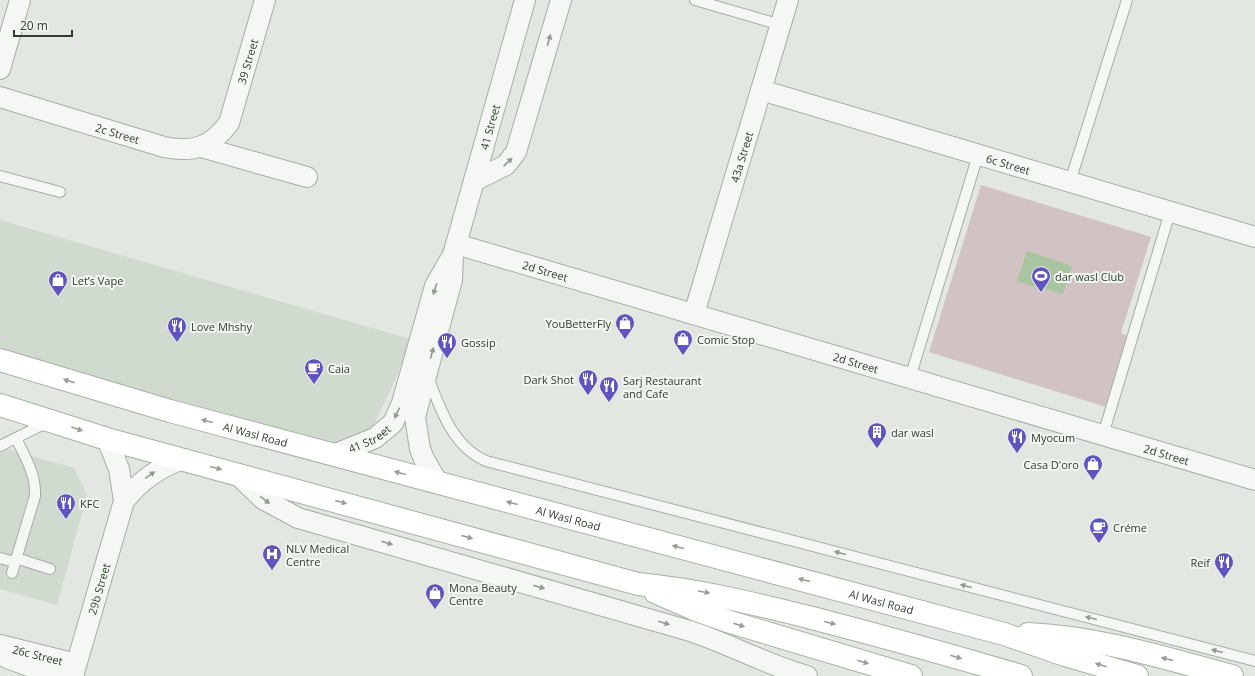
<svg xmlns="http://www.w3.org/2000/svg" width="1255" height="676" font-family="'Open Sans',sans-serif">
<style>
.built{fill:#d1dacf}
.green{fill:#d1c3c3}
.water{fill:#a8c4a0}
.lines{fill:none;stroke-linecap:round;stroke-linejoin:round}
.service-casing{stroke:#a4aea3;stroke-width:12}
.minor-casing{stroke:#a4aea3;stroke-width:22}
.primary-casing{stroke:#a4b3a2;stroke-width:24}
.service{stroke:#f4f7f3;stroke-width:10}
.minor{stroke:#f4f7f3;stroke-width:20}
.primary{stroke:#fff;stroke-width:22}
.oneway{fill:#909a8f}
.oneway2{fill:#969e95}
.labels{text-anchor:middle;dominant-baseline:central;stroke-width:4;stroke-linejoin:round;paint-order:stroke}
.street-label{font-size:11px;fill:#2d3e2b;stroke:#f1f6f0}
.poi-label{font-size:11px;fill:#2d3e2b;stroke:#f1f6f0;text-anchor:start}
</style>
<rect width="100%" height="100%" fill="#e2e8e1"/>
<g class="built">
<path d="M 0,220 L 410,339 L 396,378 L 367,440 L 347,461 L 0,357 Z"/>
<path d="M 0,447 L 74,468 L 87,495 L 57,605 L 0,589 Z"/>
</g>
<path class="green" d="M 981,185 L 1151,237 L 1121,333 L 1128,336 L 1106,407 L 929,352 Z"/>
<path class="water" d="M 1027,251 L 1072,266 L 1063,294 L 1046,289 L 1041,283 L 1035,287 L 1017,281 Z"/>
<g class="lines">
<defs>
<g id="service">
<path d="M 695,0 L 781,25"/>
<path d="M 0,176 L 60,192"/>
<path d="M 1070,182 L 1127,0"/>
<path d="M 428,377 C 440,408 452,446 486,461 L 1255,661"/>
<path d="M 910,378 L 978,155"/>
<path d="M 1103,435 L 1170,212"/>
<path d="M 0,446 L 48,422"/>
<path d="M 0,558 L 15,562"/>
<path d="M 16,558 L 50,569"/>
<path d="M 12,573 L 35,496 C 36,474 25,457 16,438"/>
</g>
<g id="minor">
<path d="M 0,69 L 20,0"/>
<path id="s1" d="M 761,90 L 1255,237"/>
<path id="s2" d="M 0,97 L 164,147 C 194,153 211,147 229,123 L 265,0"/>
<path d="M 201,147 L 307,177"/>
<path d="M 474,181 L 506,165 L 516,152 L 561,0"/>
<path id="s3" d="M 456,244 L 1255,480"/>
<path id="s4" d="M 694,314 L 788,0"/>
<path id="s5" d="M 333,455 L 375,438 L 393,423 L 402,403 L 435,286 L 451,258"/>
<path d="M 237,474 L 263,499 L 298,518 L 690,631 C 730,644 767,665 807,676"/>
<path id="s6" d="M 438,483 L 424,459 L 420,449 L 415,417 L 452,280 L 453,255 L 525,0"/>
<path d="M 124,501 C 141,480 158,468 183,459"/>
<path id="s7" d="M 0,645 L 76,664"/>
<path d="M 7,658 L 56,676"/>
<path id="s8" d="M 73,676 L 124,501 L 119,469 L 107,439"/>
</g>
<g id="primary">
<path id="s9" d="M 0,360 L 170,411 L 1004,634 L 1065,655 L 1137,676"/>
<path d="M 0,405 L 107,439 L 638,584 C 699,590 757,604 816,619 C 885,637 953,656 1021,676"/>
<path d="M 655,592 L 696,610 L 727,621 L 911,676"/>
<path d="M 1028,634 C 1098,637 1164,658 1232,676"/>
</g>
</defs>
<use href="#service" class="service-casing"/>
<use href="#minor" class="minor-casing"/>
<use href="#primary" class="primary-casing"/>
<use href="#service" class="service"/>
<use href="#minor" class="minor"/>
<use href="#primary" class="primary"/>
</g>
<defs><path id="oneway-solid" d="M-6-.8H1V-3.2L6.5 0L1 3.2V.8H-6Z"/></defs>
<g class="oneway">
<use href="#oneway-solid" transform="translate(549 40) rotate(-74)"/>
<use href="#oneway-solid" transform="translate(508 162) rotate(-44)"/>
<use href="#oneway-solid" transform="translate(435 289) rotate(108)"/>
<use href="#oneway-solid" transform="translate(432 353) rotate(-75)"/>
<use href="#oneway-solid" transform="translate(397 413) rotate(115)"/>
<use href="#oneway-solid" transform="translate(150 475) rotate(-35)"/>
<use href="#oneway-solid" transform="translate(265 500) rotate(37)"/>
<use href="#oneway-solid" transform="translate(387 543) rotate(16)"/>
<use href="#oneway-solid" transform="translate(840 553) rotate(-165)"/>
<use href="#oneway-solid" transform="translate(966 586) rotate(-165)"/>
<use href="#oneway-solid" transform="translate(539 587) rotate(16)"/>
<use href="#oneway-solid" transform="translate(1091 618) rotate(-166)"/>
<use href="#oneway-solid" transform="translate(664 623) rotate(16)"/>
<use href="#oneway-solid" transform="translate(1217 651) rotate(-165)"/>
</g>
<g class="oneway2">
<use href="#oneway-solid" transform="translate(69 381) rotate(-163)"/>
<use href="#oneway-solid" transform="translate(207 421) rotate(-165)"/>
<use href="#oneway-solid" transform="translate(77 429) rotate(19)"/>
<use href="#oneway-solid" transform="translate(216 468) rotate(15)"/>
<use href="#oneway-solid" transform="translate(400 473) rotate(-165)"/>
<use href="#oneway-solid" transform="translate(341 502) rotate(15)"/>
<use href="#oneway-solid" transform="translate(512 503) rotate(-165)"/>
<use href="#oneway-solid" transform="translate(467 537) rotate(15)"/>
<use href="#oneway-solid" transform="translate(678 547) rotate(-165)"/>
<use href="#oneway-solid" transform="translate(804 580) rotate(-165)"/>
<use href="#oneway-solid" transform="translate(704 592) rotate(10)"/>
<use href="#oneway-solid" transform="translate(830 623) rotate(14)"/>
<use href="#oneway-solid" transform="translate(739 625) rotate(17)"/>
<use href="#oneway-solid" transform="translate(956 657) rotate(16)"/>
<use href="#oneway-solid" transform="translate(1167 659) rotate(-165)"/>
<use href="#oneway-solid" transform="translate(863 662) rotate(17)"/>
<use href="#oneway-solid" transform="translate(1101 665) rotate(-164)"/>
</g>
<defs>
<symbol id="stadium-pin" viewBox="-11 -11 22 30"><path d="M0 17L-7.5 6A9.5 9.5 0 1 1 7.5 6Z" fill="#5f54c0" stroke="#f1f6f0"/><path d="M0-5a6.5 5 0 1 0 0 10a6.5 5 0 1 0 0-10ZM-3.5-1.8h7v3.6h-7Z" fill="#fff"/></symbol>
<symbol id="shop-pin" viewBox="-11 -11 22 30"><path d="M0 17L-7.5 6A9.5 9.5 0 1 1 7.5 6Z" fill="#5f54c0" stroke="#f1f6f0"/><path d="M-5-2.5h2.3a2.7 3.5 0 0 1 5.4 0H5L5.5 6h-11ZM-1.5-2.5h3a1.5 2.3 0 0 0-3 0Z" fill="#fff"/></symbol>
<symbol id="restaurant-pin" viewBox="-11 -11 22 30"><path d="M0 17L-7.5 6A9.5 9.5 0 1 1 7.5 6Z" fill="#5f54c0" stroke="#f1f6f0"/><path d="M-5-6h1v4h1v-4h1v4h1v-4h1v5L-1.5 .5V6h-2V.5L-5-1ZM5-6V6H3V1.5H1.5Q1.5-4 5-6Z" fill="#fff"/></symbol>
<symbol id="cafe-pin" viewBox="-11 -11 22 30"><path d="M0 17L-7.5 6A9.5 9.5 0 1 1 7.5 6Z" fill="#5f54c0" stroke="#f1f6f0"/><path d="M-5.5-4.5H6V0H3Q3 3.5 0 3.5H-2.5Q-5.5 3.5-5.5 0ZM3-3.2v2h1.7v-2ZM-6 4.5H4V6H-6Z" fill="#fff"/></symbol>
<symbol id="building-pin" viewBox="-11 -11 22 30"><path d="M0 17L-7.5 6A9.5 9.5 0 1 1 7.5 6Z" fill="#5f54c0" stroke="#f1f6f0"/><path d="M-4-6H4V6H1V3H-1V6H-4ZM-2.5-4.3h1.7v1.8h-1.7ZM.8-4.3h1.7v1.8H.8ZM-2.5-1h1.7V.8h-1.7ZM.8-1h1.7V.8H.8Z" fill="#fff"/></symbol>
<symbol id="hospital-pin" viewBox="-11 -11 22 30"><path d="M0 17L-7.5 6A9.5 9.5 0 1 1 7.5 6Z" fill="#5f54c0" stroke="#f1f6f0"/><path d="M-5-5h3v3.5h4V-5h3V5h-3V1.5h-4V5h-3Z" fill="#fff"/></symbol>
</defs>
<g fill-rule="evenodd">
<use href="#stadium-pin" x="1030" y="265" width="22" height="30"/>
<use href="#shop-pin" x="47" y="269" width="22" height="30"/>
<use href="#shop-pin" x="614" y="312" width="22" height="30"/>
<use href="#restaurant-pin" x="166" y="315" width="22" height="30"/>
<use href="#shop-pin" x="672" y="328" width="22" height="30"/>
<use href="#restaurant-pin" x="436" y="331" width="22" height="30"/>
<use href="#cafe-pin" x="303" y="357" width="22" height="30"/>
<use href="#restaurant-pin" x="577" y="368" width="22" height="30"/>
<use href="#restaurant-pin" x="598" y="375" width="22" height="30"/>
<use href="#building-pin" x="866" y="421" width="22" height="30"/>
<use href="#restaurant-pin" x="1006" y="426" width="22" height="30"/>
<use href="#shop-pin" x="1082" y="453" width="22" height="30"/>
<use href="#restaurant-pin" x="55" y="492" width="22" height="30"/>
<use href="#cafe-pin" x="1088" y="516" width="22" height="30"/>
<use href="#hospital-pin" x="261" y="543" width="22" height="30"/>
<use href="#restaurant-pin" x="1213" y="551" width="22" height="30"/>
<use href="#shop-pin" x="424" y="582" width="22" height="30"/>
</g>
<g class="labels">
<g class="street-label">
<text stroke="none"><textPath href="#s2" startOffset="310">39 Street</textPath></text>
<text stroke="none"><textPath href="#s6" startOffset="371">41 Street</textPath></text>
<text stroke="none"><textPath href="#s2" startOffset="123">2c Street</textPath></text>
<text stroke="none"><textPath href="#s4" startOffset="164">43a Street</textPath></text>
<text stroke="none"><textPath href="#s1" startOffset="258">6c Street</textPath></text>
<text stroke="none"><textPath href="#s3" startOffset="93">2d Street</textPath></text>
<text stroke="none"><textPath href="#s3" startOffset="417">2d Street</textPath></text>
<text stroke="none"><textPath href="#s9" startOffset="266">Al Wasl Road</textPath></text>
<text stroke="none"><textPath href="#s5" startOffset="40">41 Street</textPath></text>
<text stroke="none"><textPath href="#s3" startOffset="741">2d Street</textPath></text>
<text stroke="none"><textPath href="#s9" startOffset="590">Al Wasl Road</textPath></text>
<text stroke="none"><textPath href="#s8" startOffset="91">29b Street</textPath></text>
<text stroke="none"><textPath href="#s9" startOffset="914">Al Wasl Road</textPath></text>
<text stroke="none"><textPath href="#s7" startOffset="39">26c Street</textPath></text>
</g>
<g class="poi-label">
<text x="1055" y="276">dar wasl Club</text>
<text x="72" y="280">Let’s Vape</text>
<text x="611" y="323" text-anchor="end">YouBetterFly</text>
<text x="191" y="326">Love Mhshy</text>
<text x="697" y="339">Comic Stop</text>
<text x="461" y="342">Gossip</text>
<text x="328" y="368">Caia</text>
<text x="574" y="379" text-anchor="end">Dark Shot</text>
<text x="623" y="380">Sarj Restaurant<tspan x="623" dy="13">and Cafe</tspan></text>
<text x="891" y="432">dar wasl</text>
<text x="1031" y="437">Myocum</text>
<text x="1079" y="464" text-anchor="end">Casa D'oro</text>
<text x="80" y="503">KFC</text>
<text x="1113" y="527">Créme</text>
<text x="286" y="548">NLV Medical<tspan x="286" dy="13">Centre</tspan></text>
<text x="1210" y="562" text-anchor="end">Reif</text>
<text x="449" y="587">Mona Beauty<tspan x="449" dy="13">Centre</tspan></text>
</g>
</g>
<path d="M14 30v6h58v-6" fill="none" stroke="#2d3e2b" stroke-width="2"/>
<text x="20" y="30" font-size="12" fill="#2d3e2b" stroke="#f1f6f0" stroke-width="3" paint-order="stroke">20 m</text>
</svg>
